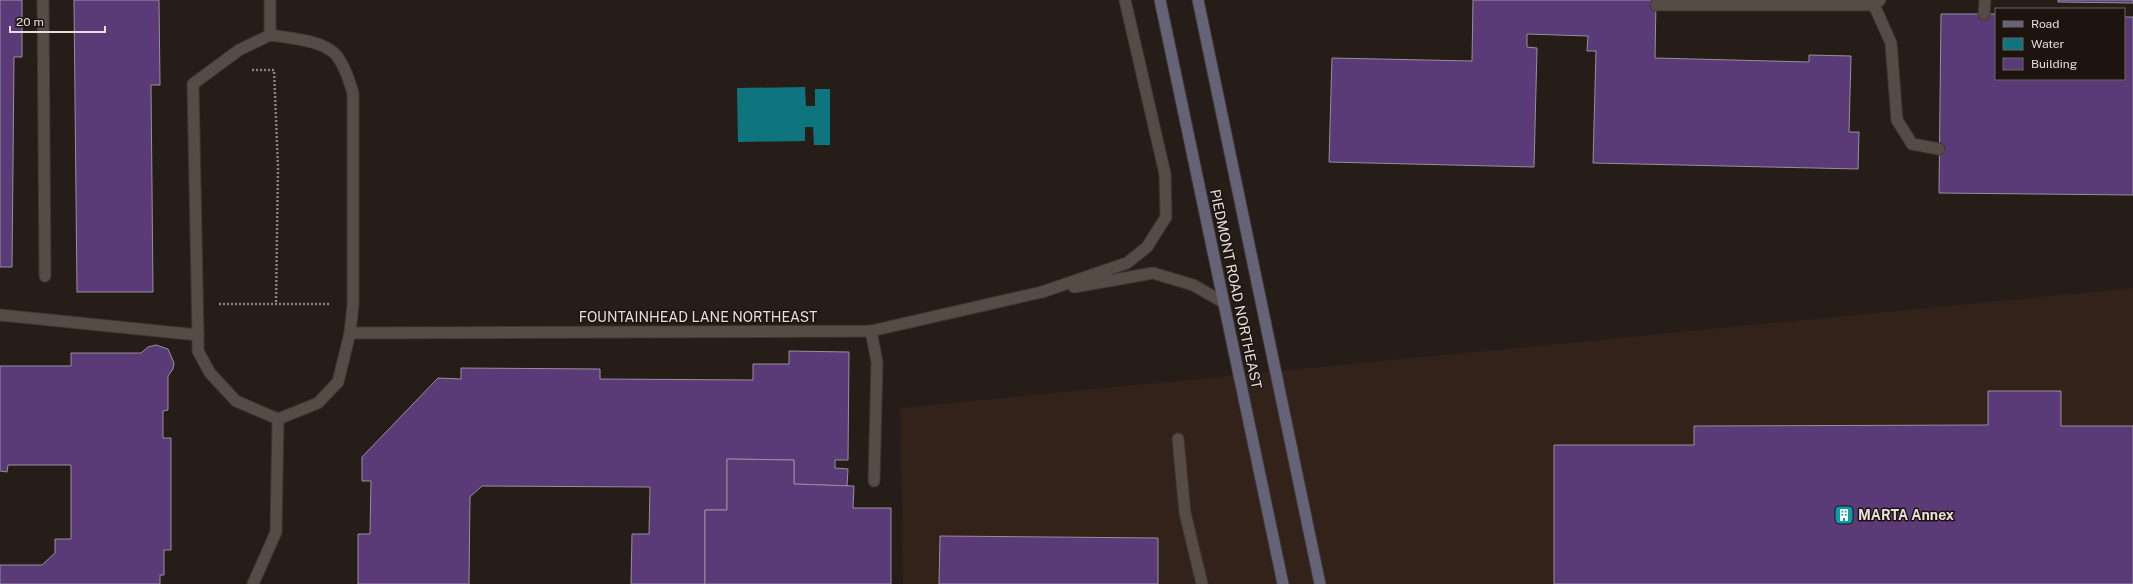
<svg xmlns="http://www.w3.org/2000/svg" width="2133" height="584" font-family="'Public Sans',sans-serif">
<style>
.commercial{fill:#33221a}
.water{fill:#0e747e}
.building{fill:#5b3a78;stroke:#96909b}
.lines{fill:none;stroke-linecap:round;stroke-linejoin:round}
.service-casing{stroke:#3e3734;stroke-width:13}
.minor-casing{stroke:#3e3734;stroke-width:13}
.tertiary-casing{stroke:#3e3734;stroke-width:13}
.secondary-casing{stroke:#3e3734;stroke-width:13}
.path{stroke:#8b837f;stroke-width:2.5;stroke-dasharray:2 2;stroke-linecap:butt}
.service{stroke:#564b45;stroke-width:11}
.minor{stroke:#564b45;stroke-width:11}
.tertiary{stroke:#564b45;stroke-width:11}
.secondary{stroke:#656378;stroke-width:11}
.labels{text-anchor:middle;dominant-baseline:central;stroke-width:3;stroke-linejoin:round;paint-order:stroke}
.street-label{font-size:14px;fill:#e6dfdc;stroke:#1d140f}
.poi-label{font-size:14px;font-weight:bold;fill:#e6dfdc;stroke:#1d140f;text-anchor:start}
</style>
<rect width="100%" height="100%" fill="#261d18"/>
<path class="commercial" d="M 2133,288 L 2133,584 L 903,584 L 900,408 Z"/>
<path class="water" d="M 805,87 L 806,106 L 815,106 L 815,89 L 830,89 L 830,145 L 814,145 L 813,127 L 805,127 L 805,141 L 738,142 L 737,88 Z"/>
<g class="building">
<path d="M 0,0 L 22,0 L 22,57 L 14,57 L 12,267 L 0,267 Z"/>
<path d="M 74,0 L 159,0 L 160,85 L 151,85 L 153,292 L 77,292 Z"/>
<path d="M 1473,0 L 1656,0 L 1655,58 L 1809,62 L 1809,55 L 1851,56 L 1849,132 L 1859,132 L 1858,169 L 1593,163 L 1596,51 L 1587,51 L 1588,36 L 1527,34 L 1527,47 L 1537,48 L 1534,167 L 1329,162 L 1332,58 L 1472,61 Z"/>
<path d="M 2058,0 L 2133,0 L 2133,3 L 2058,2 Z"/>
<path d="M 1941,14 L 1996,14 L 1996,79 L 2124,79 L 2124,17 L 2133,17 L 2133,195 L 1939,193 Z"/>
<path d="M 156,345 L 168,349 L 174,363 L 173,369 L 168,376 L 168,410 L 163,411 L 163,438 L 171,438 L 171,550 L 164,550 L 164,575 L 160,575 L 160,584 L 0,584 L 0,565 L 42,565 L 55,553 L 55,539 L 71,539 L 71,465 L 8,465 L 7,472 L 0,471 L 0,366 L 71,366 L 71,353 L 141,353 L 148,347 Z"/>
<path d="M 789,351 L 849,352 L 848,460 L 835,460 L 835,468 L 848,469 L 847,486 L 794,484 L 794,460 L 727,459 L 727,510 L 705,510 L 705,584 L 631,584 L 632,534 L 649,534 L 650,487 L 482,486 L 470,497 L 469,584 L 358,584 L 358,534 L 370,534 L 371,481 L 362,481 L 362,457 L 438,378 L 461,379 L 461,368 L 600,369 L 600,379 L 753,380 L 753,364 L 789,364 Z"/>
<path d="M 1988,391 L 2061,391 L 2061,426 L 2133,426 L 2133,584 L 1554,584 L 1554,445 L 1694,445 L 1694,426 L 1988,425 Z"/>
<path d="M 727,459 L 794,460 L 794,484 L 854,486 L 853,508 L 891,508 L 891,584 L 705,584 L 705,510 L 727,510 Z"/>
<path d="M 940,536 L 1158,538 L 1158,584 L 939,584 Z"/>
</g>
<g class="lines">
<defs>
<g id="service">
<path d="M 1656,5 L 1874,5 L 1880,0"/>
<path d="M 1874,5 L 1891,43 L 1897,120 L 1912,144 L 1939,149"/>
<path d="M 1984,14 L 1985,0"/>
<path d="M 871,331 L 877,362 L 874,481"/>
<path d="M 1178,439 L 1185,513 L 1202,584"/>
</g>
<g id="minor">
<path d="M 43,0 L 45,276"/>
<path d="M 270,0 L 270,35"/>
<path d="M 270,35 C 289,38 324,40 337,56 C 345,67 349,80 353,93 L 353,305 L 350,333 L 338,382 L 318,403 L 278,419 L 236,401 L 210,373 L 198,351 L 198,335 L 193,84 L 239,50 Z"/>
<path d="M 0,315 L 198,335"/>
<path d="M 350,333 L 871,331 L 1042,292"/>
<path d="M 253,584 L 276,532 L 278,419"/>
</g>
<g id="tertiary">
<path d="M 1074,287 L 1153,273 L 1193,285 L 1223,302"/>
<path d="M 1042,292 L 1127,263 L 1147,247 L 1166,217 L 1165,174 L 1125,0"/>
</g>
<g id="secondary">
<path d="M 1160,0 L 1283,584"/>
<path d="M 1198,0 L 1320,584"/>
</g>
</defs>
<use href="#service" class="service-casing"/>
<use href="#minor" class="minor-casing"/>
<use href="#tertiary" class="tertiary-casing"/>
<use href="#secondary" class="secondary-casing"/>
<g class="path">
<path d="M 252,70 L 274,70 L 278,167 L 276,304"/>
<path d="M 219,304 L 330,304"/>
</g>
<use href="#service" class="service"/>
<use href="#minor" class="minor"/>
<use href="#tertiary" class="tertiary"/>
<use href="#secondary" class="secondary"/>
</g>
<defs>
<symbol id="building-square" viewBox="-11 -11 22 22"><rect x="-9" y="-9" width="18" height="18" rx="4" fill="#0f9aa8" stroke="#1d140f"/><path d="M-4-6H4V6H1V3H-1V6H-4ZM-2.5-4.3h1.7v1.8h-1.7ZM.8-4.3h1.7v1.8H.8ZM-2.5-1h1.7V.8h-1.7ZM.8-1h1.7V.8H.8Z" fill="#fff"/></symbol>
</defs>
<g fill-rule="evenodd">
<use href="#building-square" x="1833" y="504" width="22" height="22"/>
</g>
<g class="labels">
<g class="street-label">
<text transform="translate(1236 289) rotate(78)">PIEDMONT ROAD NORTHEAST</text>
<text x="698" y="317">FOUNTAINHEAD LANE NORTHEAST</text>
</g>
<g class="poi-label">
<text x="1858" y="515">MARTA Annex</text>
</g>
</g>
<rect x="1995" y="8" width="130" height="72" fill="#1d140f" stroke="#6d6561"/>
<rect x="2003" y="21" width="20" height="6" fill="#656378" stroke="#6d6561"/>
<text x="2031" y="28" font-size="12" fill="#e6dfdc">Road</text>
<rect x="2003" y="38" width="20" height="12" fill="#0e747e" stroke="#6d6561"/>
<text x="2031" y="48" font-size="12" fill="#e6dfdc">Water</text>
<rect x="2003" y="58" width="20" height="12" fill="#5b3a78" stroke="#6d6561"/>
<text x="2031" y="68" font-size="12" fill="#e6dfdc">Building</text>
<path d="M10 26v6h95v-6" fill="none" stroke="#e6dfdc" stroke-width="2"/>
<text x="16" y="26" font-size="12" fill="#e6dfdc" stroke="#1d140f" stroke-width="3" paint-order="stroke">20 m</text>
</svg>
